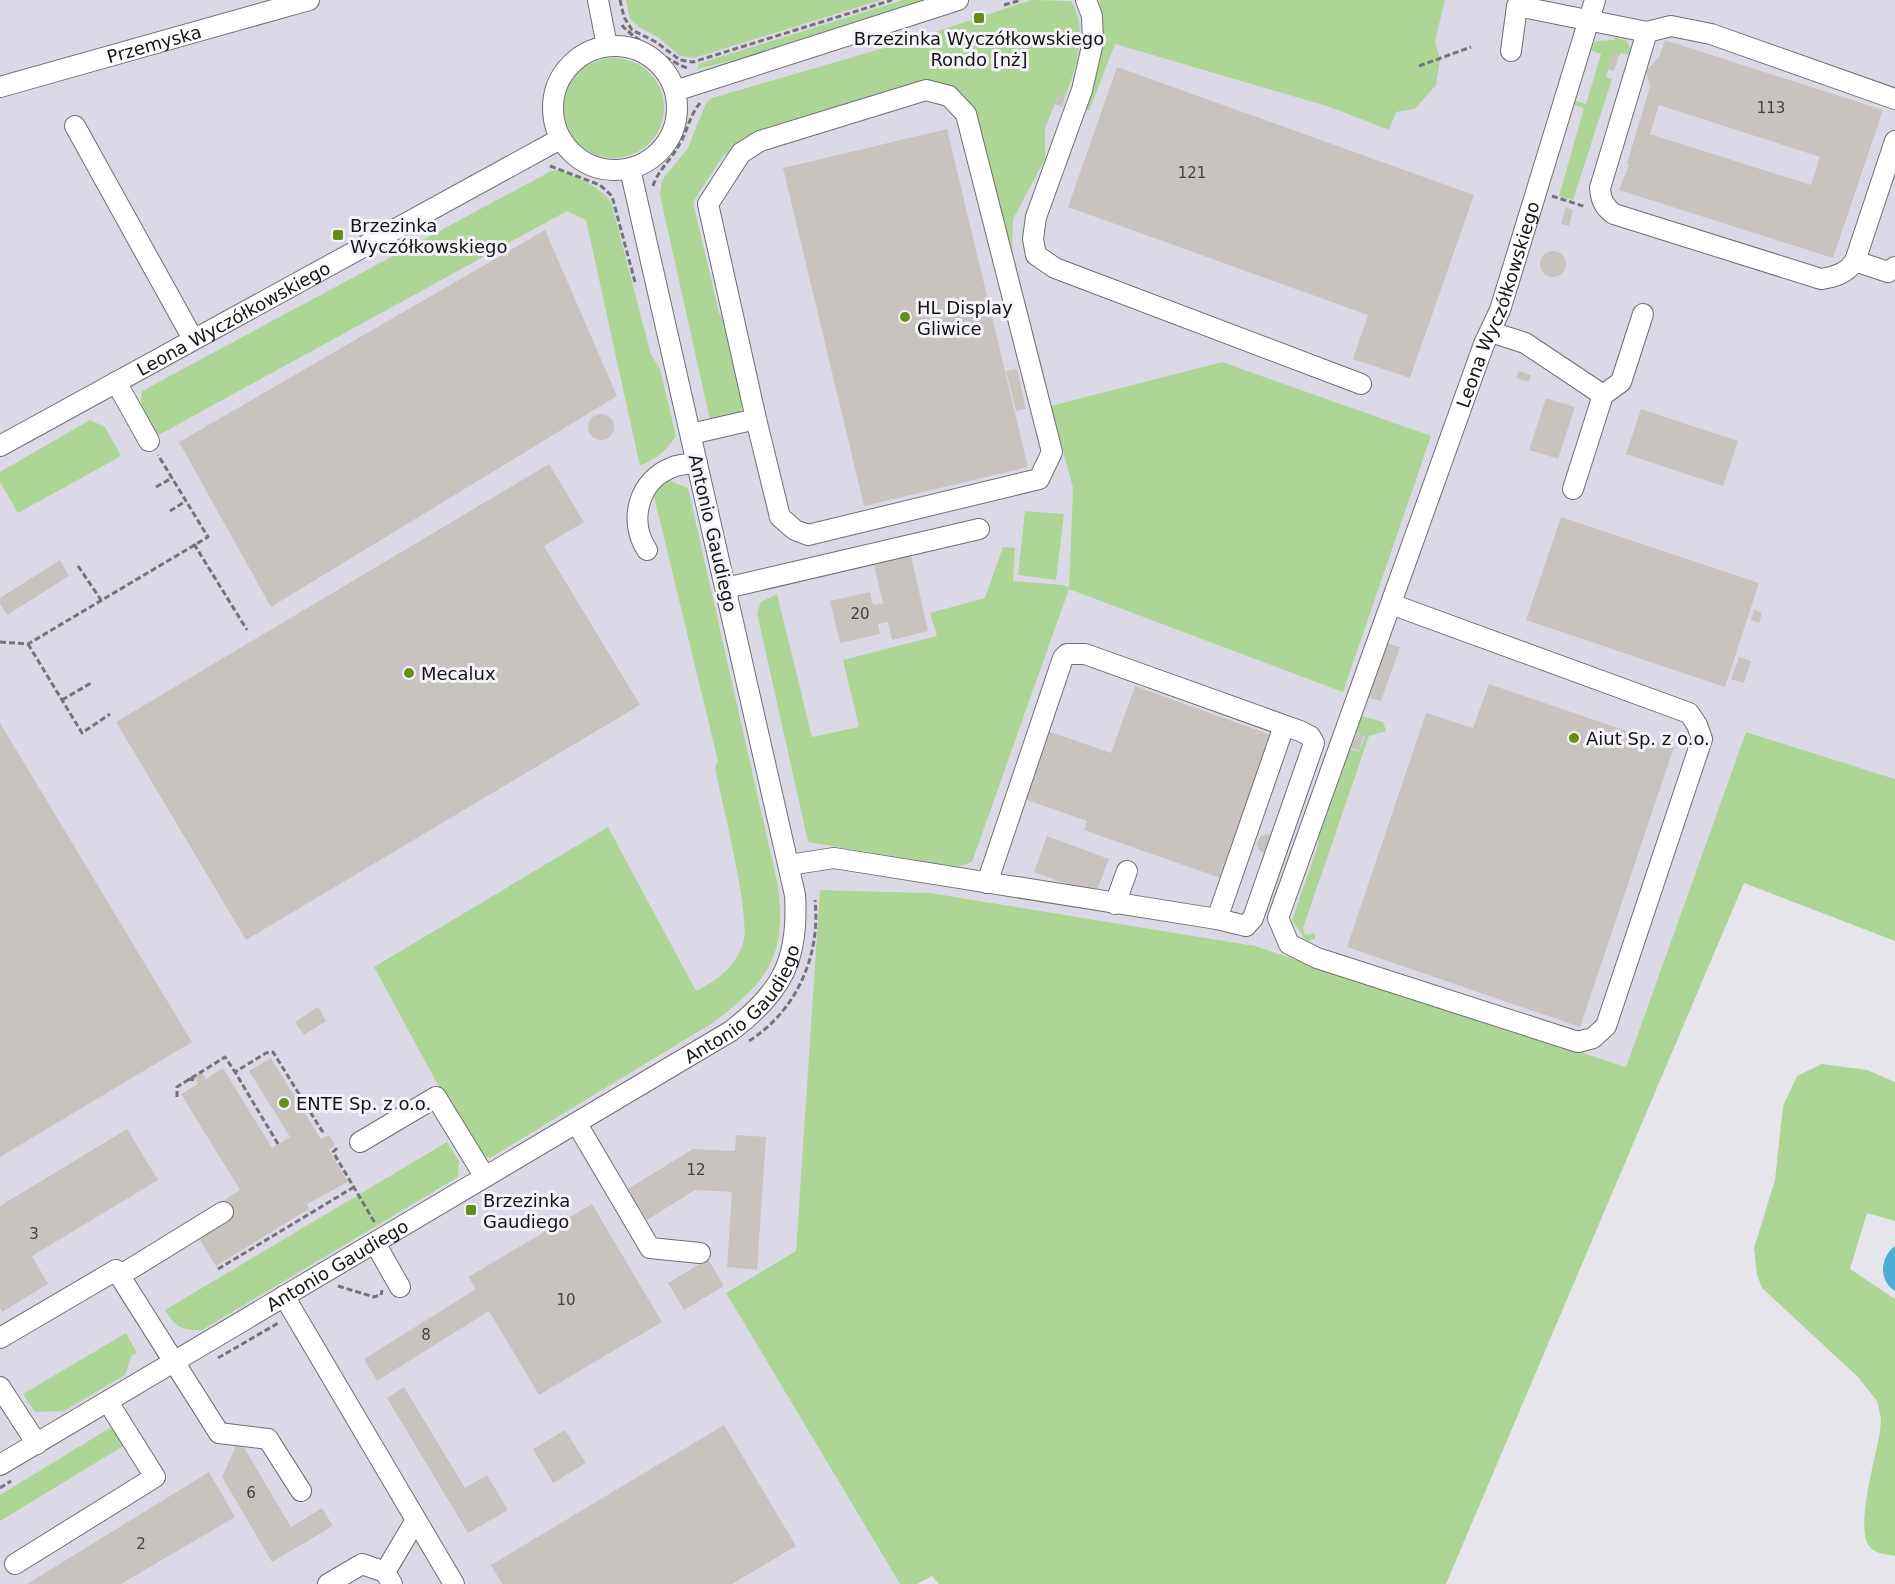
<svg xmlns="http://www.w3.org/2000/svg" width="1895" height="1584" font-family="'DejaVu Sans',sans-serif">
<style>
.built{fill:#dcd9e7}
.green{fill:#add696}
.water{fill:#4eadd3}
.building{fill:#c9c3bf;fill-rule:evenodd}
.lines{fill:none;stroke-linecap:round;stroke-linejoin:round}
.minor-casing{stroke:#6f6e73;stroke-width:22}
.path{stroke:#747377;stroke-width:3;stroke-dasharray:6 3;stroke-linecap:butt}
.minor{stroke:#fff;stroke-width:20}
.poi-dot{fill:#668d1a;stroke:#f4f3f9;stroke-width:2}
.labels{text-anchor:middle;dominant-baseline:central;stroke-width:6;stroke-linejoin:round;paint-order:stroke}
.number-label{font-size:15px;fill:#424040}
.poi-label{font-size:18px;fill:#151416;stroke:#f4f3f9;text-anchor:start}
.street-label{font-size:18px;fill:#151416;stroke:#f4f3f9}
</style>
<rect width="100%" height="100%" fill="#e6e5eb"/>
<path class="built" d="M 0,0 L 1895,0 L 1895,779 L 1746,732 L 1626,1067 L 1255,946 L 931,893 L 821,890 L 796,1251 L 726,1293 L 900,1584 L 0,1584 Z"/>
<g class="green">
<path d="M 626,0 L 881,0 L 694,58 L 680,56 L 659,38 L 639,27 L 630,19 Z"/>
<path d="M 903,0 L 926,0 L 746,57 L 697,69 L 699,64 L 704,62 Z"/>
<path d="M 1031,0 L 1071,1 C 1089,29 1076,67 1066,95 L 1059,94 L 1045,128 L 1045,159 L 1013,219 L 1012,250 L 1046,382 L 1041,384 L 967,103 L 958,91 L 738,144 L 723,156 L 693,202 L 719,313 L 728,326 L 744,403 L 739,414 L 710,420 L 660,195 L 662,180 L 688,148 L 706,103 L 712,98 L 908,41 Z"/>
<path d="M 1100,0 L 1445,0 L 1435,41 L 1440,60 L 1436,85 L 1415,109 L 1396,112 L 1389,130 L 1330,107 L 1115,44 L 1089,111 L 1085,110 L 1101,54 Z"/>
<path d="M 1615,37 L 1627,41 L 1633,53 L 1631,56 L 1621,53 L 1619,56 L 1613,54 L 1606,77 L 1612,79 L 1573,200 L 1559,196 L 1584,108 L 1571,104 L 1572,100 L 1586,104 L 1601,54 L 1589,50 L 1596,41 L 1614,40 Z"/>
<circle cx="614" cy="108" r="50"/>
<path d="M 553,170 C 570,172 606,189 612,205 L 651,355 L 660,369 L 676,436 C 666,451 657,458 640,466 L 586,220 L 567,211 L 155,437 L 141,409 L 142,391 Z"/>
<path d="M 1222,362 L 1431,436 L 1343,692 L 1069,589 L 972,862 L 957,867 L 808,842 L 757,613 L 761,602 L 777,594 L 812,737 L 859,727 L 843,660 L 937,636 L 930,613 L 985,598 L 1003,547 L 1015,548 L 1013,581 L 1063,585 L 1069,588 L 1073,488 L 1051,406 Z"/>
<path d="M 90,420 L 105,427 L 121,456 L 18,513 L 0,482 L 0,472 Z"/>
<path d="M 668,480 L 688,488 L 778,886 C 787,956 768,981 714,1022 L 490,1158 L 476,1153 L 469,1142 L 374,967 L 608,827 L 696,991 C 717,981 736,966 743,943 C 752,917 721,801 715,767 L 718,761 L 651,484 Z"/>
<path d="M 1025,511 L 1064,514 L 1056,580 L 1018,575 Z"/>
<path d="M 1362,716 L 1383,722 L 1386,731 L 1369,736 L 1303,928 L 1305,935 L 1315,933 L 1315,938 L 1307,942 L 1292,920 L 1318,845 L 1318,835 L 1347,748 L 1359,752 L 1365,736 L 1353,731 Z"/>
<path d="M 1746,732 L 1895,779 L 1895,941 L 1744,883 L 1446,1584 L 939,1584 L 932,1576 L 917,1584 L 900,1584 L 726,1293 L 796,1251 L 820,890 L 931,893 L 1255,946 L 1626,1067 Z"/>
<path d="M 1822,1064 L 1867,1070 L 1895,1082 L 1895,1221 L 1867,1213 L 1850,1269 L 1895,1299 L 1895,1556 C 1886,1554 1875,1554 1869,1546 C 1855,1528 1876,1456 1880,1432 L 1881,1418 L 1877,1401 L 1858,1377 L 1762,1288 L 1757,1275 L 1754,1248 L 1775,1180 L 1783,1106 L 1797,1076 Z"/>
<path d="M 447,1142 L 459,1161 L 458,1177 L 202,1330 C 182,1331 175,1327 165,1310 Z"/>
<path d="M 126,1333 L 137,1353 L 132,1355 L 125,1375 L 64,1411 L 35,1412 L 23,1394 Z"/>
<path d="M 113,1426 L 125,1445 L 0,1521 L 0,1495 Z"/>
</g>
<path class="water" d="M 1895,1246 L 1895,1291 C 1879,1281 1879,1258 1895,1246 Z"/>
<g class="building">
<path d="M 1665,40 L 1883,110 L 1833,258 L 1619,190 L 1629,165 L 1627,164 L 1650,86 L 1646,71 L 1659,57 ZM 1659,105 L 1820,157 L 1811,185 L 1650,134 Z"/>
<path d="M 1613,54 L 1619,56 L 1614,71 L 1608,69 Z"/>
<path d="M 1117,67 L 1474,195 L 1410,378 L 1353,359 L 1368,315 L 1068,207 Z"/>
<path d="M 1059,93 L 1066,95 L 1062,107 L 1055,104 Z"/>
<path d="M 947,129 L 1028,467 L 864,506 L 783,168 Z"/>
<path d="M 1566,207 L 1573,210 L 1569,226 L 1561,224 Z"/>
<path d="M 545,230 L 617,396 L 271,607 L 179,442 Z"/>
<circle cx="1553" cy="264" r="13"/>
<path d="M 1017,369 L 1026,409 L 1016,411 L 1006,371 Z"/>
<path d="M 1519,371 L 1531,375 L 1529,382 L 1516,378 Z"/>
<path d="M 1546,398 L 1575,407 L 1558,459 L 1529,450 Z"/>
<path d="M 1641,409 L 1738,441 L 1723,486 L 1626,454 Z"/>
<circle cx="601" cy="427" r="13"/>
<path d="M 549,464 L 584,522 L 544,546 L 640,705 L 246,940 L 116,722 Z"/>
<path d="M 1561,517 L 1759,583 L 1725,687 L 1526,620 Z"/>
<path d="M 911,556 L 928,631 L 892,640 L 888,622 L 878,624 L 880,634 L 840,643 L 830,601 L 870,592 L 873,605 L 883,603 L 874,565 Z"/>
<path d="M 60,560 L 69,576 L 7,615 L 0,604 L 0,598 Z"/>
<path d="M 1754,610 L 1762,613 L 1759,623 L 1751,620 Z"/>
<path d="M 1387,643 L 1400,647 L 1381,701 L 1367,697 Z"/>
<path d="M 1739,657 L 1751,661 L 1744,683 L 1731,679 Z"/>
<path d="M 1489,684 L 1674,747 L 1580,1027 L 1347,947 L 1426,713 L 1473,728 Z"/>
<path d="M 1135,686 L 1271,735 L 1220,878 L 1084,830 L 1087,821 L 1024,799 L 1048,731 L 1111,753 Z"/>
<path d="M 0,723 L 192,1042 L 0,1157 Z"/>
<path d="M 1356,733 L 1364,735 L 1359,751 L 1350,748 Z"/>
<path d="M 1266,834 L 1272,835 L 1265,854 L 1259,850 L 1257,843 L 1260,837 Z"/>
<path d="M 1047,836 L 1109,859 L 1095,895 L 1034,872 Z"/>
<path d="M 318,1007 L 326,1021 L 304,1035 L 295,1022 Z"/>
<path d="M 271,1058 L 321,1139 L 329,1135 L 335,1145 L 329,1150 L 348,1182 L 307,1204 L 309,1209 L 216,1266 L 198,1237 L 227,1219 L 218,1204 L 240,1190 L 181,1094 L 198,1084 L 193,1077 L 202,1072 L 206,1079 L 223,1068 L 272,1148 L 290,1137 L 249,1071 Z"/>
<path d="M 127,1129 L 158,1180 L 32,1256 L 48,1284 L 2,1312 L 0,1308 L 0,1206 Z"/>
<path d="M 736,1135 L 766,1137 L 757,1270 L 727,1267 L 732,1192 L 695,1190 L 647,1220 L 628,1189 L 693,1149 L 735,1151 Z"/>
<path d="M 592,1204 L 662,1322 L 539,1395 L 489,1311 L 377,1381 L 364,1359 L 476,1289 L 468,1277 Z"/>
<path d="M 708,1259 L 724,1286 L 684,1310 L 668,1283 Z"/>
<path d="M 404,1387 L 465,1488 L 487,1475 L 508,1510 L 468,1533 L 387,1398 Z"/>
<path d="M 724,1425 L 796,1546 L 732,1584 L 502,1584 L 491,1565 Z"/>
<path d="M 565,1430 L 586,1463 L 553,1483 L 533,1449 Z"/>
<path d="M 239,1439 L 291,1527 L 322,1508 L 333,1526 L 272,1562 L 222,1477 Z"/>
<path d="M 209,1472 L 235,1517 L 121,1584 L 27,1584 Z"/>
</g>
<g class="lines">
<defs>
<g id="minor">
<path d="M 598,0 L 607,46"/>
<path d="M 1086,0 L 1092,16 L 1093,42 L 1082,90 L 1036,217 L 1033,239 L 1036,255 L 1055,268 L 1361,384"/>
<path d="M 1647,32 L 1600,188 C 1601,200 1604,207 1614,214 L 1821,279 C 1835,277 1847,273 1855,261 L 1895,141"/>
<circle cx="615" cy="108" r="62"/>
<path d="M 1511,51 L 1517,6 L 1647,32 L 1671,26 L 1711,34 L 1895,99"/>
<path id="s1" d="M 0,87 L 309,0"/>
<path d="M 675,91 L 958,0"/>
<path d="M 75,126 L 193,339"/>
<path d="M 1855,261 L 1888,272 L 1895,267"/>
<path d="M 1491,332 L 1525,343 L 1603,395 L 1573,489"/>
<path d="M 116,382 L 149,441"/>
<path d="M 1603,395 L 1621,382 L 1643,314"/>
<path d="M 691,434 L 756,419 L 708,204 L 741,153 L 760,141 L 926,90 L 949,96 L 966,114 L 1052,452 L 1039,479 L 808,535 L 795,530 L 780,517 L 756,419"/>
<path id="s2" d="M 0,446 L 560,139"/>
<path d="M 647,550 C 628,521 638,480 673,467 C 680,464 689,464 697,463"/>
<path d="M 726,588 L 979,529"/>
<path id="s3" d="M 1391,604 L 1689,713 L 1697,725 L 1702,739 L 1606,1026 L 1593,1038 L 1578,1042 L 1317,958 L 1289,944 L 1278,918 L 1484,344 L 1500,310 L 1595,0"/>
<path d="M 789,865 L 834,858 L 1217,919 L 1246,926 L 1253,918 L 1314,743 L 1310,736 L 1300,731 L 1085,654 L 1067,654 L 1063,658 L 987,883"/>
<path d="M 1115,904 L 1127,871"/>
<path d="M 1217,919 L 1284,726"/>
<path d="M 577,1124 L 650,1248 L 700,1253"/>
<path d="M 360,1142 L 436,1097 L 485,1177"/>
<path d="M 375,1243 L 400,1287"/>
<path d="M 119,1276 L 223,1212"/>
<path d="M 284,1296 L 454,1584"/>
<path d="M 0,1338 L 116,1270 L 219,1433 L 268,1439 L 301,1491"/>
<path d="M 0,1387 L 37,1444"/>
<path id="s4" d="M 0,1465 L 731,1031 C 782,992 799,960 795,895 L 630,169"/>
<path d="M 15,1564 L 155,1477 L 108,1402"/>
<path d="M 328,1584 L 362,1564 L 385,1572"/>
<path d="M 392,1584 L 385,1572 L 416,1520"/>
</g>
</defs>
<use href="#minor" class="minor-casing"/>
<g class="path">
<path d="M 620,0 L 624,17 L 632,30 L 656,42 L 680,60 L 693,62 L 892,0"/>
<path d="M 1004,5 L 1021,0"/>
<path d="M 622,25 C 627,34 677,66 688,68"/>
<path d="M 1419,66 L 1471,47"/>
<path d="M 550,166 L 600,185 L 612,196 L 635,282"/>
<path d="M 653,186 C 658,170 671,160 679,145 C 688,131 689,115 701,102"/>
<path d="M 1552,196 L 1586,207"/>
<path d="M 156,487 L 172,478"/>
<path d="M 170,511 L 186,501"/>
<path d="M 194,544 L 247,630"/>
<path d="M 78,566 L 101,600"/>
<path d="M 0,642 L 28,644 L 208,537 L 158,455"/>
<path d="M 28,644 L 82,733 L 110,714"/>
<path d="M 62,700 L 91,683"/>
<path d="M 749,1041 C 796,1011 821,956 815,900"/>
<path d="M 188,1079 L 195,1080"/>
<path d="M 177,1097 L 177,1087 L 225,1057 L 235,1072"/>
<path d="M 278,1144 L 235,1072 L 266,1053 L 273,1052 L 322,1131 L 326,1131"/>
<path d="M 337,1148 L 333,1152 L 375,1223"/>
<path d="M 218,1269 L 354,1187"/>
<path d="M 338,1286 L 374,1297 L 381,1295 L 382,1290"/>
<path d="M 218,1358 L 280,1322"/>
<path d="M 0,1488 L 11,1481"/>
</g>
<use href="#minor" class="minor"/>
</g>
<g class="poi-dot">
<rect x="973" y="12" width="12" height="12" rx="3"/>
<rect x="332" y="229" width="12" height="12" rx="3"/>
<circle cx="905" cy="317" r="6"/>
<circle cx="409" cy="673" r="6"/>
<circle cx="1574" cy="738" r="6"/>
<circle cx="284" cy="1103" r="6"/>
<rect x="465" y="1204" width="12" height="12" rx="3"/>
</g>
<g class="labels">
<g class="number-label">
<text x="1771" y="108">113</text>
<text x="1192" y="173">121</text>
<text x="860" y="614">20</text>
<text x="696" y="1170">12</text>
<text x="34" y="1234">3</text>
<text x="566" y="1300">10</text>
<text x="426" y="1335">8</text>
<text x="251" y="1493">6</text>
<text x="141" y="1544">2</text>
</g>
<g class="poi-label">
<text x="979" y="38" text-anchor="middle">Brzezinka Wyczółkowskiego<tspan x="979" dy="21">Rondo [nż]</tspan></text>
<text x="350" y="225">Brzezinka<tspan x="350" dy="21">Wyczółkowskiego</tspan></text>
<text x="917" y="307">HL Display<tspan x="917" dy="21">Gliwice</tspan></text>
<text x="421" y="673">Mecalux</text>
<text x="1586" y="738">Aiut Sp. z o.o.</text>
<text x="296" y="1103">ENTE Sp. z o.o.</text>
<text x="483" y="1200">Brzezinka<tspan x="483" dy="21">Gaudiego</tspan></text>
</g>
<g class="street-label">
<text stroke="none"><textPath href="#s1" startOffset="160">Przemyska</textPath></text>
<text stroke="none"><textPath href="#s3" startOffset="1668">Leona Wyczółkowskiego</textPath></text>
<text stroke="none"><textPath href="#s2" startOffset="266">Leona Wyczółkowskiego</textPath></text>
<text transform="translate(713 533) rotate(77)">Antonio Gaudiego</text>
<text stroke="none"><textPath href="#s4" startOffset="878">Antonio Gaudiego</textPath></text>
<text stroke="none"><textPath href="#s4" startOffset="392">Antonio Gaudiego</textPath></text>
</g>
</g>
</svg>
